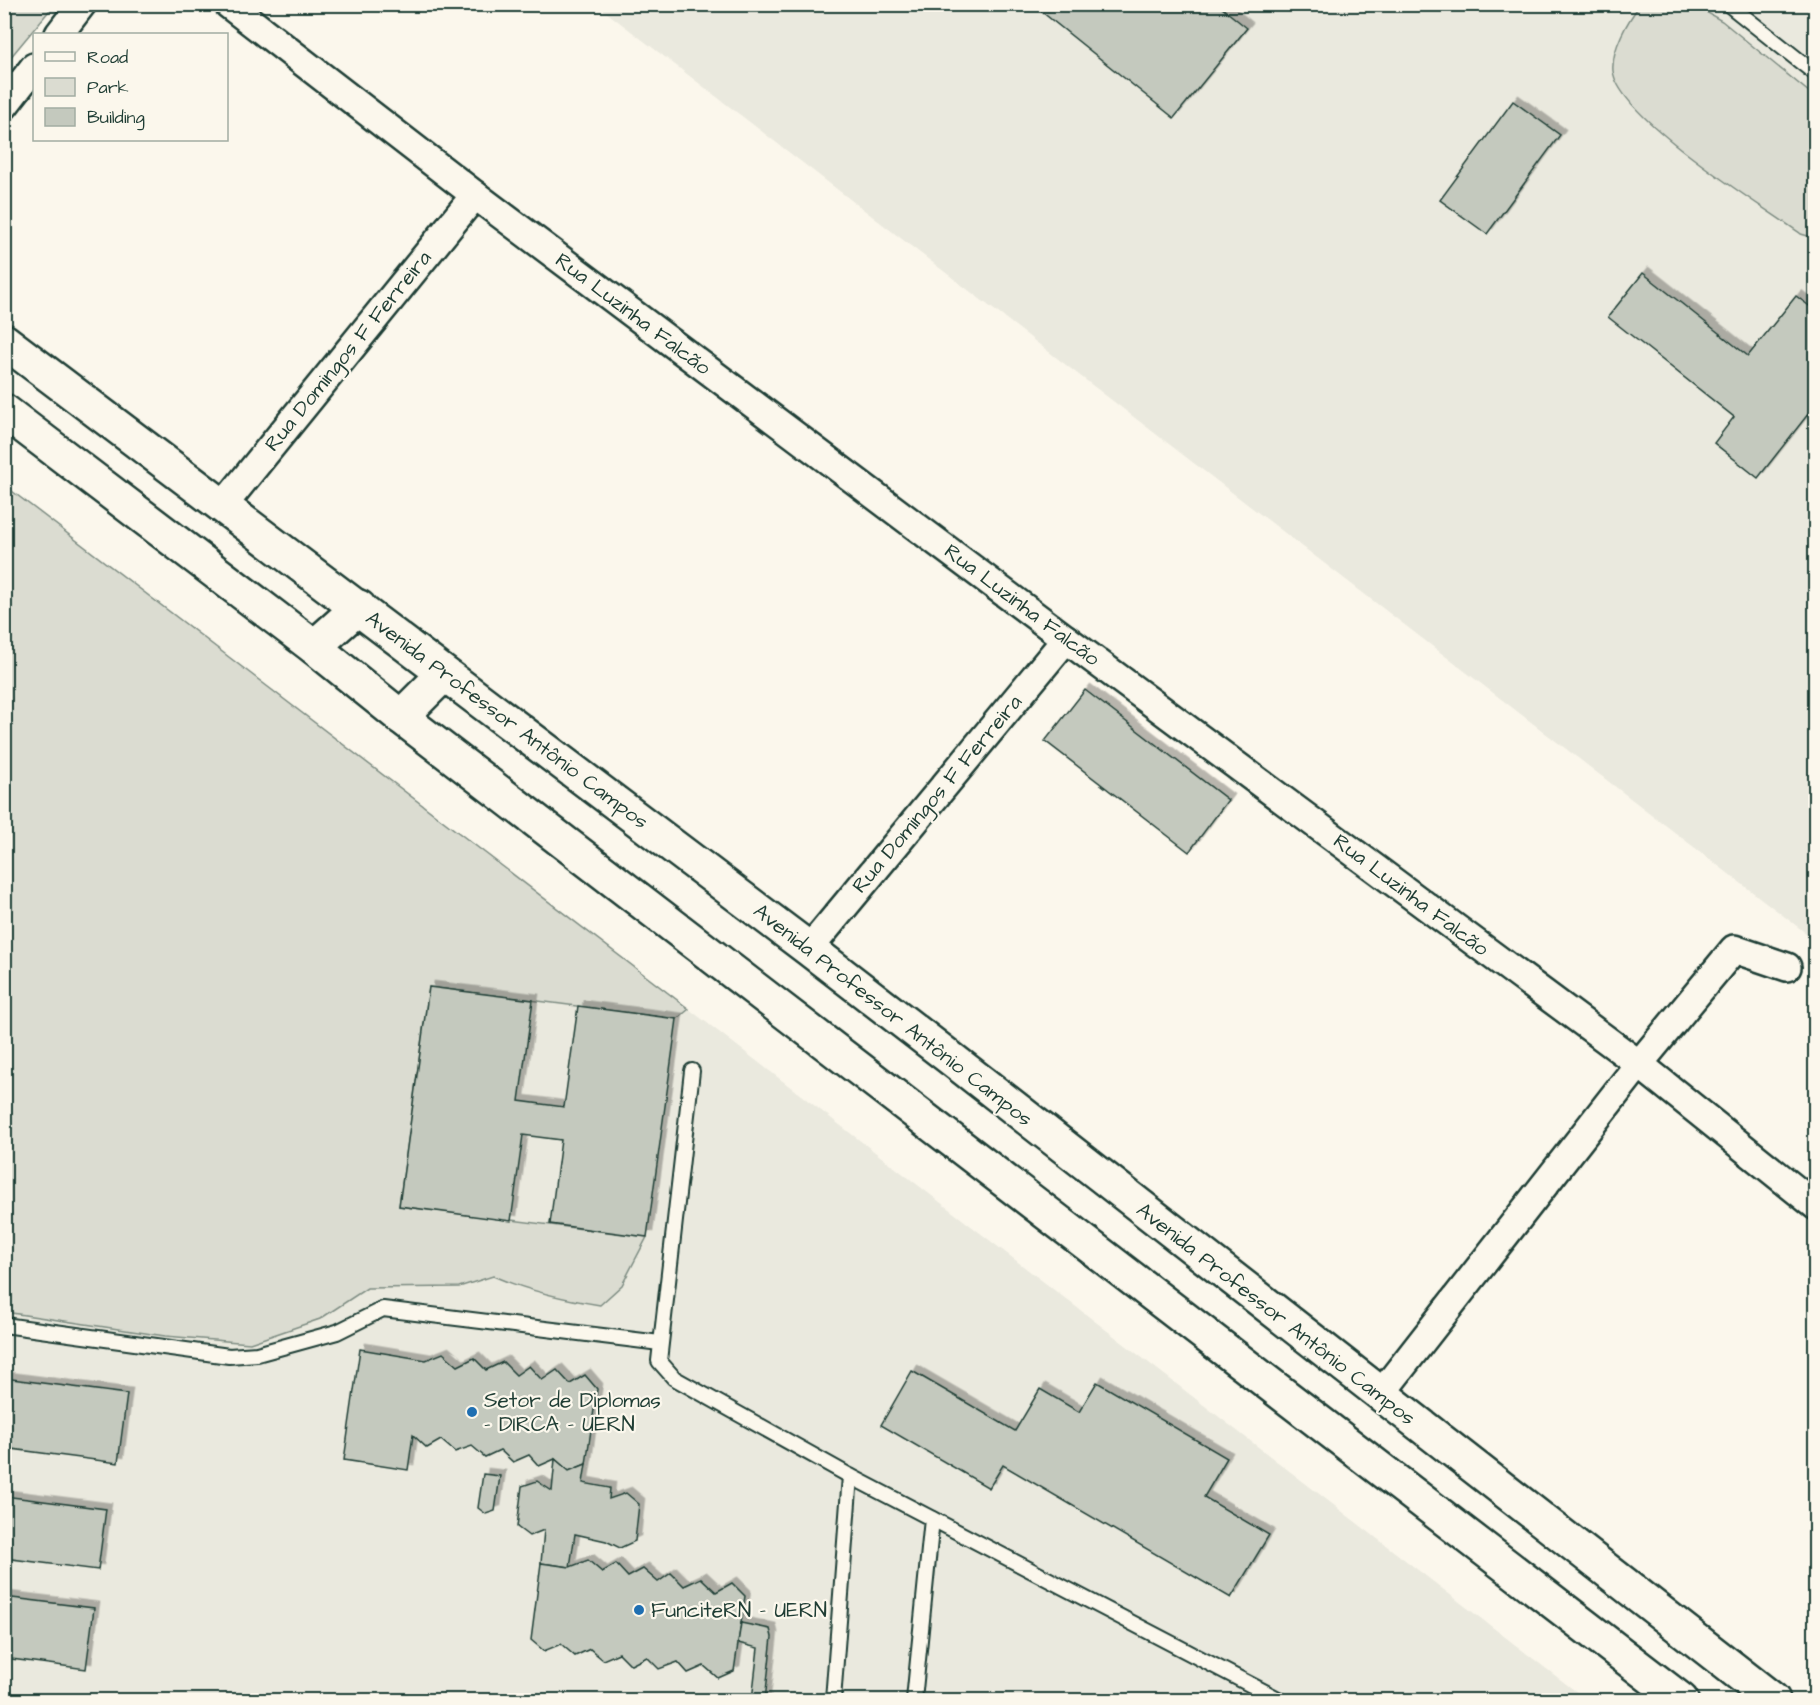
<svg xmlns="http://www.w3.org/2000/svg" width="1820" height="1705" font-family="'Architects Daughter',sans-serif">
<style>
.built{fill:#eae9de}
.green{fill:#dbdcd1;stroke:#7d8c82;stroke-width:1.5}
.building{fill:#c4c9be;stroke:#1f3d34;stroke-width:1.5;filter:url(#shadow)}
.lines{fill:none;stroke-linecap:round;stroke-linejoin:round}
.lane-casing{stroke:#1f3d34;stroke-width:18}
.street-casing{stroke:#1f3d34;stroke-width:32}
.secondary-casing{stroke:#1f3d34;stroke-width:38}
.lane{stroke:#fbf7ec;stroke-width:14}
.street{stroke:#fbf7ec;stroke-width:27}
.secondary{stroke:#fbf7ec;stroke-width:33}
.poi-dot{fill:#1f6fb2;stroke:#fbf7ec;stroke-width:2}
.labels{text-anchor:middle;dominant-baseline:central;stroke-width:4.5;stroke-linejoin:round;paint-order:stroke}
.street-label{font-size:21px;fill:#1f3d34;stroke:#fbf7ec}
.poi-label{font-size:21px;fill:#1f3d34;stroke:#fbf7ec;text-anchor:start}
</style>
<defs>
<filter id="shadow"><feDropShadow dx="5.5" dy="-5.5" stdDeviation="0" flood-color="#0004"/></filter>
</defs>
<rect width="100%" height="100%" fill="#fbf7ec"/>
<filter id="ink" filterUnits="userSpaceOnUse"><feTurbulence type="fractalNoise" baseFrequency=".0167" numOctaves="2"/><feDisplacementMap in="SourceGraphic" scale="12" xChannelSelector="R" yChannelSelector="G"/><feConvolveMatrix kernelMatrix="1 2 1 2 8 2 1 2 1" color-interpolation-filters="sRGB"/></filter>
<g filter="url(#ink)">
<g class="built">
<path d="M 597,5 L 1815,5 L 1815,940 Z"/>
<path d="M 4,485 L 689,1009 L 1587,1700 L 5,1700 Z"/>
</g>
<g class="green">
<path d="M 5,4 L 54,5 L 5,64 L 4,5 Z"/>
<path d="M 1640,5 L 1694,5 L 1722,21 L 1815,97 L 1815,238 L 1801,234 C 1761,205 1619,118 1613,71 C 1611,50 1628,20 1640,5 Z"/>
<path d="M 4,485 L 689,1009 L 677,1019 L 429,987 L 399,1206 L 647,1237 L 622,1285 L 600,1305 C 562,1299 528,1291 493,1276 L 459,1287 L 367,1288 L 320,1319 L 250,1343 L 165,1336 L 5,1312 Z"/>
</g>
<g class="building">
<path d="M 1032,4 L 1217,4 L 1247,28 L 1174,118 Z"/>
<path d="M 1513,101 L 1560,135 L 1487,234 L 1440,200 Z"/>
<path d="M 1643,273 L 1748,356 L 1796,296 L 1816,311 L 1816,404 L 1758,478 L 1714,443 L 1734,417 L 1608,317 Z"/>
<path d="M 1085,690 L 1228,800 L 1189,852 L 1045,741 Z"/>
<path d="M 429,987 L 533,1000 L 519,1101 L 564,1107 L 578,1006 L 677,1019 L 647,1237 L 550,1224 L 561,1140 L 523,1135 L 511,1221 L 399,1206 Z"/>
<path d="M 360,1349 L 426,1360 L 443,1353 L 458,1366 L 474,1358 L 486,1370 L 503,1362 L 516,1375 L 529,1366 L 542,1380 L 557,1370 L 570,1384 L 585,1375 L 597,1389 L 586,1464 L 569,1471 L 555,1459 L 539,1466 L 529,1455 L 513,1462 L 500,1450 L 485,1457 L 472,1446 L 455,1452 L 441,1440 L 427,1448 L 413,1435 L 408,1470 L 344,1460 Z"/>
<path d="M 912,1371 L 1015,1431 L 1040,1389 L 1079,1412 L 1097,1382 L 1227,1458 L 1204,1497 L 1269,1535 L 1231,1598 L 1003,1465 L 989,1488 L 881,1425 Z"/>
<path d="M 4,1378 L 127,1394 L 118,1463 L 4,1448 Z"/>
<path d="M 555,1459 L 569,1471 L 586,1464 L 583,1483 L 610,1488 L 609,1499 L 626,1493 L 639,1504 L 635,1541 L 620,1548 L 606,1541 L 575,1534 L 570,1567 L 541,1563 L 544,1530 L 529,1536 L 517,1527 L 522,1486 L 537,1481 L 552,1491 Z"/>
<path d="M 483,1474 L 500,1476 L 495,1511 L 486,1514 L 478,1508 Z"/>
<path d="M 4,1496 L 106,1509 L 98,1570 L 4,1558 Z"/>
<path d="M 588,1560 L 602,1572 L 616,1564 L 628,1577 L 643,1569 L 658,1582 L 671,1573 L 684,1586 L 701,1578 L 716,1592 L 732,1583 L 745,1596 L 734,1671 L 718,1678 L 704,1666 L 688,1673 L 678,1662 L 659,1669 L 647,1657 L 631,1665 L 619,1653 L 603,1660 L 590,1649 L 575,1656 L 561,1644 L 544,1651 L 531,1640 L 541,1563 L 570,1567 Z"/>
<path d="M 4,1597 L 94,1608 L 86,1669 L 4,1658 Z"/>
<path d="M 741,1623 L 770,1629 L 772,1637 L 765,1700 L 752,1700 L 758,1648 L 738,1643 Z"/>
</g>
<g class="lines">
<defs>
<g id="lane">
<path d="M 1728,4 L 1816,74"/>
<path d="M 692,1071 L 659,1361 L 674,1378 L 850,1476 L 1280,1700"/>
<path d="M 4,1325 L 229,1356 L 257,1354 L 337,1332 L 383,1309 L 660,1343"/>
<path d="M 833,1700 L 850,1476"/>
<path d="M 914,1700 L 932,1519"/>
</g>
<g id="street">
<path d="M 228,4 L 475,195 L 1066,639 L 1639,1064 L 1816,1206"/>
<path d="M 59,34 L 82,4"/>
<path d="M 4,106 L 34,67"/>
<path d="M 222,507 L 475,195"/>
<path d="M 809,949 L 1066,639"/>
<path d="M 1380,1395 L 1639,1064 L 1734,949 L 1787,967"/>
</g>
<g id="secondary">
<path d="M 4,341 C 271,545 542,745 809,949 C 1132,1197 1451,1450 1773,1700"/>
<path d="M 4,411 L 314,647 L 401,717 L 1681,1700"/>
<path d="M 314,647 L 359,607"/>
<path d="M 401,717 L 444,674"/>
</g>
</defs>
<use href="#lane" class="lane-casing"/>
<use href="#street" class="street-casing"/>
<use href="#secondary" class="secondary-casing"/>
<use href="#lane" class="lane"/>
<use href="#street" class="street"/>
<use href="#secondary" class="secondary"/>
</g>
</g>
<g class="poi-dot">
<circle cx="472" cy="1412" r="6"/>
<circle cx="639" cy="1610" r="6"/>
</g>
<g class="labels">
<g class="street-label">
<text transform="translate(633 314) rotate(37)">Rua Luzinha Falcão</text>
<text transform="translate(348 351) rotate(-51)">Rua Domingos F Ferreira</text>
<text transform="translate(1022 605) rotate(37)">Rua Luzinha Falcão</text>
<text transform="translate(507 720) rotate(37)">Avenida Professor Antônio Campos</text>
<text transform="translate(937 794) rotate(-50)">Rua Domingos F Ferreira</text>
<text transform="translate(1411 895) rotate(37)">Rua Luzinha Falcão</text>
<text transform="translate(893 1015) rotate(38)">Avenida Professor Antônio Campos</text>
<text transform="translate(1276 1314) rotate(38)">Avenida Professor Antônio Campos</text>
</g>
<g class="poi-label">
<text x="484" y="1400">Setor de Diplomas<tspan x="484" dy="24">- DIRCA - UERN</tspan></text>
<text x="651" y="1610">FunciteRN - UERN</text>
</g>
</g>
<rect width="1820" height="1705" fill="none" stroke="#fbf7ec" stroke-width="24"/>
<rect x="12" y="12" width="1796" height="1681" fill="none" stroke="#1f3d34" stroke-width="2" filter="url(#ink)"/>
<rect x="33" y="33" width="195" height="108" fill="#fbf7ec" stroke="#a3ada2" stroke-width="1.5"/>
<rect x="45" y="52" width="30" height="9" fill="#fbf7ec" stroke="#a3ada2" stroke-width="1.5"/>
<text x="87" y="63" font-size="18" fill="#1f3d34">Road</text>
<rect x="45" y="78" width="30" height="18" fill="#dbdcd1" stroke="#a3ada2" stroke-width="1.5"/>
<text x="87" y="93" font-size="18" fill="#1f3d34">Park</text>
<rect x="45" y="108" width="30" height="18" fill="#c4c9be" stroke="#a3ada2" stroke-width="1.5"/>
<text x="87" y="123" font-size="18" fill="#1f3d34">Building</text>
</svg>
